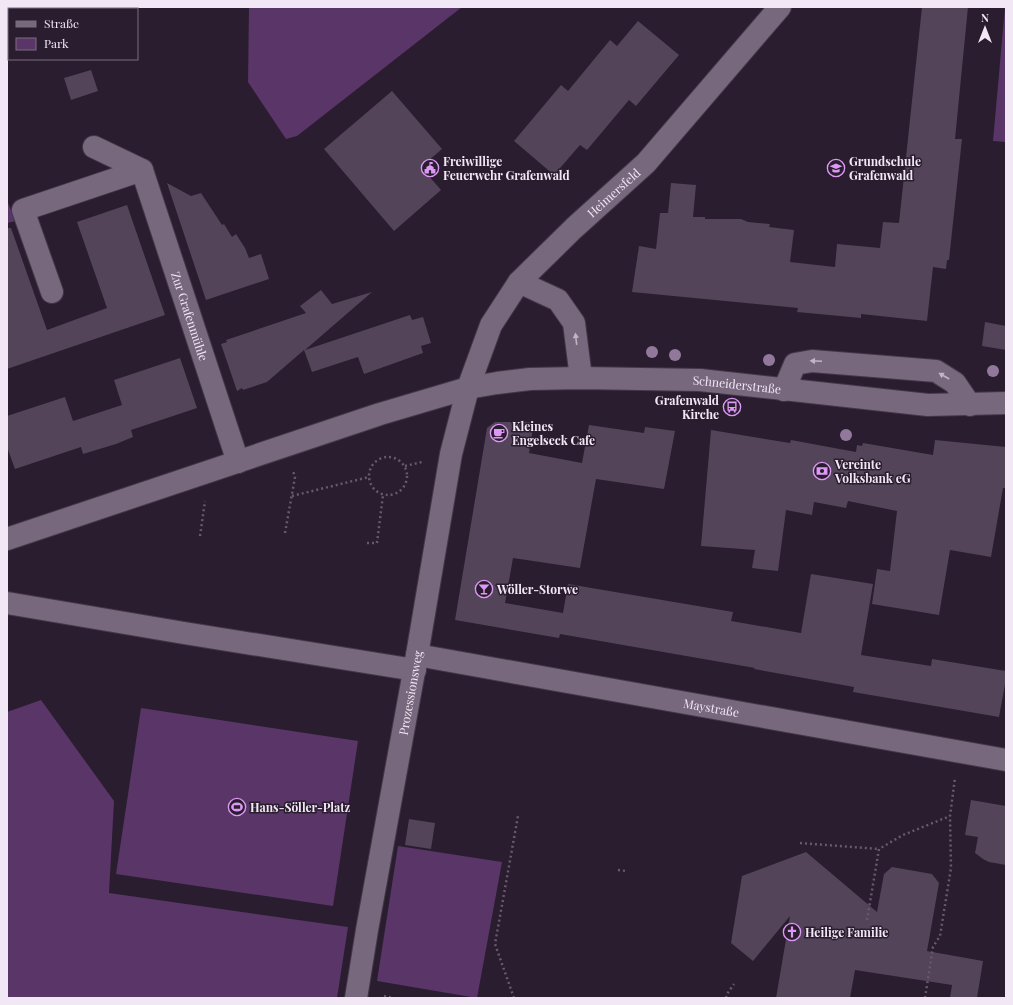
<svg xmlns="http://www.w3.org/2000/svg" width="1013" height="1005" font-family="'Playfair Display',serif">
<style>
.green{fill:#5a3567}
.building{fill:#534459}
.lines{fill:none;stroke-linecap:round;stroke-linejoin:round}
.minor-casing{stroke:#443848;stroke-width:24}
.path{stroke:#665a6b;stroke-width:2.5;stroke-dasharray:2 3;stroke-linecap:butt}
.minor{stroke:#78687e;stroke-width:22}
.tree{fill:#92799c}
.oneway{fill:#c1b5c5}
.labels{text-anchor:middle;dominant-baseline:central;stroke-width:3;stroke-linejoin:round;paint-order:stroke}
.poi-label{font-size:12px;font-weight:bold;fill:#f2e8f5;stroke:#2a1d2f;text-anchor:start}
.street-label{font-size:12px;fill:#f2e8f5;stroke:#2a1d2f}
</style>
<rect width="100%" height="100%" fill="#2a1d2f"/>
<g class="green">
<path d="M 249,7 L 462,7 L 297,136 L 286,139 L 248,82 Z"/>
<path d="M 1005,7 L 1006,7 L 1006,142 L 993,141 Z"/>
<path d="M 7,201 L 16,221 L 7,223 Z"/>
<path d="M 41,700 L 114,801 L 109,893 L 348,927 L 337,998 L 7,998 L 7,712 Z"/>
<path d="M 141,708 L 358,741 L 333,906 L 116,874 Z"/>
<path d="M 398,846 L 502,862 L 477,998 L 377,981 Z"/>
</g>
<g class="building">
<path d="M 922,7 L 968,7 L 955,139 L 962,139 L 949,260 L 947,260 L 946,269 L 933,267 L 927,321 L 861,314 L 861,318 L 797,312 L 798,308 L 632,292 L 639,246 L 656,249 L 660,213 L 668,213 L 671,183 L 696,185 L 693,217 L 705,217 L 705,219 L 741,219 L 748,222 L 770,224 L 769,227 L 794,230 L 790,262 L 835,267 L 837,244 L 880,248 L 883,222 L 899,223 Z"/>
<path d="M 638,21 L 679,55 L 636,106 L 629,100 L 587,150 L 580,145 L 554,175 L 514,141 L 561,85 L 568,91 L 610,40 L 617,46 Z"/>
<path d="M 91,70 L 98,91 L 71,100 L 64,78 Z"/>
<path d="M 392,91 L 442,149 L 421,167 L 441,190 L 394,231 L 324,149 Z"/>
<path d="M 167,183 L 191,196 L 201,193 L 222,225 L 224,224 L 232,237 L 236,234 L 245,248 L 249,258 L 261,254 L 269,279 L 206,300 Z"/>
<path d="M 127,205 L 165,315 L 7,369 L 7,228 L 11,228 L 47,330 L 107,308 L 77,222 Z"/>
<path d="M 321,290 L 332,304 L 372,292 L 305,350 L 410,315 L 412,320 L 423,317 L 431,343 L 421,346 L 423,353 L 364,374 L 358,357 L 312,372 L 304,350 L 267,382 L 243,390 L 242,388 L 237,391 L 221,344 L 227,342 L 226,340 L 306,313 L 300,306 Z"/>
<path d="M 985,322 L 1006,326 L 1006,350 L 982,346 Z"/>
<path d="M 180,358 L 197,408 L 131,430 L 133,437 L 116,444 L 83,454 L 81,447 L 15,469 L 7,447 L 7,416 L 65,397 L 73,421 L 122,405 L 114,380 Z"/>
<path d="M 495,422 L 534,422 L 529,453 L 582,463 L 589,425 L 644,433 L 645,427 L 675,431 L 664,489 L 596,479 L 580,568 L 513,558 L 505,603 L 563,613 L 568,584 L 733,612 L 731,621 L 801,633 L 811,574 L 873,584 L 861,655 L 931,666 L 932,659 L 1006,671 L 1006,679 L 999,717 L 853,692 L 854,687 L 754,669 L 755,668 L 560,634 L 559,638 L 455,620 L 487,428 Z"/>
<path d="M 711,430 L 790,443 L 791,440 L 856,452 L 857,445 L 862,446 L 863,443 L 933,455 L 935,440 L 1006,447 L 1006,488 L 1003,488 L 991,557 L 950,550 L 939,615 L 872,604 L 877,569 L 890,571 L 897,511 L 848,501 L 846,508 L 814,502 L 812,515 L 786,510 L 778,571 L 752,568 L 755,550 L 701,546 Z"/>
<path d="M 971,800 L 1006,806 L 1006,865 L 989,862 L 983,859 L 975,853 L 978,837 L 965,835 Z"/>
<path d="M 409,819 L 435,823 L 431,849 L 405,845 Z"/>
<path d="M 806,852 L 877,912 L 884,874 L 892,867 L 932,874 L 939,883 L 927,951 L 983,961 L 977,998 L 950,998 L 952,985 L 855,970 L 850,998 L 776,998 L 790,916 L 753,961 L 731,943 L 742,876 Z"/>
</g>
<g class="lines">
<defs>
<g id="minor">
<path id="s1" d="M 94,147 L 142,170 L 238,462"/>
<path d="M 519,282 L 558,300 L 574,323 L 581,378"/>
<path d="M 52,292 L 23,210 L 142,170"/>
<path d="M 784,390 L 795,364 L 812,361 L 936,371 L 955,383 L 970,405"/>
<path id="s2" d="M 7,539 L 380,414 L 468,388 L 497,383 L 530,379 L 581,378 L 700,380 L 928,405 L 1006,403"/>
<path d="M 7,603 L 184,633 L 415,670"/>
<path id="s3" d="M 417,655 L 1006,760"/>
<path id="s4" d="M 356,998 L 367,930 L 417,655 L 451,454 L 468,388 L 491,325 L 519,282 L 574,228 L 646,163 L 780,7"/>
</g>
</defs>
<use href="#minor" class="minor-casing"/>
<g class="path">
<circle cx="388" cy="476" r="19"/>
<path d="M 405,466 L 422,462"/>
<path d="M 292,496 L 369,477"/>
<path d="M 285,533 L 295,477 L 293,471"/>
<path d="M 200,536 L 205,501"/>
<path d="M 367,543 L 377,543 L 383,495"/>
<path d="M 800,843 L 879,849"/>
<path d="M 618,870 L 626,871"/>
<path d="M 867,920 L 879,849 L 903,835 L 950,816"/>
<path d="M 384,996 L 394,998"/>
<path d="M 514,998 L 495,944 L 518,816"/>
<path d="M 726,998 L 727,994 L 734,984"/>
<path d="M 925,998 L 933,947 L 940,936 L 951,868 L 950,816 L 955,778"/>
</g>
<use href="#minor" class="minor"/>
</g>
<g class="tree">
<circle cx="652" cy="352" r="6"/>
<circle cx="675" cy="355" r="6"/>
<circle cx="769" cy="360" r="6"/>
<circle cx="993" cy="371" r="6"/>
<circle cx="846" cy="435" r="6"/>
</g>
<defs><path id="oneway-solid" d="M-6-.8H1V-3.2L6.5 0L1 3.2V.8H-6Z"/></defs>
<g class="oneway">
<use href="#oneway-solid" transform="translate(576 339) rotate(-97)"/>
<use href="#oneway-solid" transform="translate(816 361) rotate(-178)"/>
<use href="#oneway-solid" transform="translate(944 376) rotate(-150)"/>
</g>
<defs>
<symbol id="civic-ring" viewBox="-11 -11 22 22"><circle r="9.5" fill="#2a1d2f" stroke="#dc99f4" stroke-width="1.5"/><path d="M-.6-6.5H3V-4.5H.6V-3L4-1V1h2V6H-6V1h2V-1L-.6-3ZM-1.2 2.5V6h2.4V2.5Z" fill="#dc99f4"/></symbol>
<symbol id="school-ring" viewBox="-11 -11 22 22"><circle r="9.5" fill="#2a1d2f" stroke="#dc99f4" stroke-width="1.5"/><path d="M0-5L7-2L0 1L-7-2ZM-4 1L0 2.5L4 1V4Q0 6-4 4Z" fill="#dc99f4"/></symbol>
<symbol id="bus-ring" viewBox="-11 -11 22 22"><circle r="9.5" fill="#2a1d2f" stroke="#dc99f4" stroke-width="1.5"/><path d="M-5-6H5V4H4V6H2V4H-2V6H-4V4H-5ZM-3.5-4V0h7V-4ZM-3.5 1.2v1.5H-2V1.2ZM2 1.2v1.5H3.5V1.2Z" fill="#dc99f4"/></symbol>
<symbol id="cafe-ring" viewBox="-11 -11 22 22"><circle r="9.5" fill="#2a1d2f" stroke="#dc99f4" stroke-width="1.5"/><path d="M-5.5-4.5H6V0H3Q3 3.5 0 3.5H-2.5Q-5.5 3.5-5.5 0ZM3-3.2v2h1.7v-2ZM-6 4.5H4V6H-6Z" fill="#dc99f4"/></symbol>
<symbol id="bank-ring" viewBox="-11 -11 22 22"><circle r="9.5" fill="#2a1d2f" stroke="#dc99f4" stroke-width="1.5"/><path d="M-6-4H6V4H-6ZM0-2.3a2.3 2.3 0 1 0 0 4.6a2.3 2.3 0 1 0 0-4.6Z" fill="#dc99f4"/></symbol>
<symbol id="bar-ring" viewBox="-11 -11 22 22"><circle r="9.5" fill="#2a1d2f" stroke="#dc99f4" stroke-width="1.5"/><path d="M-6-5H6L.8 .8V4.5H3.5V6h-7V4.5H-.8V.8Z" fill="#dc99f4"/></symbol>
<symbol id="stadium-ring" viewBox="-11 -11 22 22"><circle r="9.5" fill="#2a1d2f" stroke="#dc99f4" stroke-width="1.5"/><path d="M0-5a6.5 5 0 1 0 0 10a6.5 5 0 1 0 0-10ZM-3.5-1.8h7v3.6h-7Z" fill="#dc99f4"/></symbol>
<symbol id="church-ring" viewBox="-11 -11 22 22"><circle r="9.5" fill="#2a1d2f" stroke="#dc99f4" stroke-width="1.5"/><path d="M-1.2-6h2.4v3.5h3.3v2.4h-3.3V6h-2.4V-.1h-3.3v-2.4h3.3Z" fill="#dc99f4"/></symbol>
</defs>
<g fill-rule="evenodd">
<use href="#civic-ring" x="420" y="158" width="20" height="20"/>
<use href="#school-ring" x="826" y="158" width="20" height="20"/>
<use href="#bus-ring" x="722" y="397" width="20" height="20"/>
<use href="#cafe-ring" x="489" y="423" width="20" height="20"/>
<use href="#bank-ring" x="812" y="461" width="20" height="20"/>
<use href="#bar-ring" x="474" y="579" width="20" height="20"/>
<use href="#stadium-ring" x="227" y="797" width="20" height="20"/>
<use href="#church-ring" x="782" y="922" width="20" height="20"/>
</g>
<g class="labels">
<g class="poi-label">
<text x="443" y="161">Freiwillige<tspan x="443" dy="14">Feuerwehr Grafenwald</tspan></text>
<text x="849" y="161">Grundschule<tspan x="849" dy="14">Grafenwald</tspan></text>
<text x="719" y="400" text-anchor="end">Grafenwald<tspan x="719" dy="14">Kirche</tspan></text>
<text x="512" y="426">Kleines<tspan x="512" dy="14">Engelseck Cafe</tspan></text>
<text x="835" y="464">Vereinte<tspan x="835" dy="14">Volksbank eG</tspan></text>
<text x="497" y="589">Wöller-Storwe</text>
<text x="250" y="807">Hans-Söller-Platz</text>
<text x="805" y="932">Heilige Familie</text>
</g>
<g class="street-label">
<text stroke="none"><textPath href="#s4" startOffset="869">Heimersfeld</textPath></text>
<text stroke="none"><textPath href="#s1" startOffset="207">Zur Grafenmühle</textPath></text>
<text stroke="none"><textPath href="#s2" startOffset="755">Schneiderstraße</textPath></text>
<text stroke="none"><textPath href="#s4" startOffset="310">Prozessionsweg</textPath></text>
<text stroke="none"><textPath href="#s3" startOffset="299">Maystraße</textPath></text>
</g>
</g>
<rect width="1013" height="1005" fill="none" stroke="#f2e8f5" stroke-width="16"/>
<rect x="8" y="8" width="130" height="52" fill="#2a1d2f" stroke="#7a6e7e"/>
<rect x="16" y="21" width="20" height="6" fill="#78687e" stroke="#7a6e7e"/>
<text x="44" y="28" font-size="12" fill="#f2e8f5">Straße</text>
<rect x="16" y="38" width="20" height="12" fill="#5a3567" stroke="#7a6e7e"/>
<text x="44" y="48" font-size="12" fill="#f2e8f5">Park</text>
<g transform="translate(985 28)" stroke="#2a1d2f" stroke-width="3" paint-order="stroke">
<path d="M0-3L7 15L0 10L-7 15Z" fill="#f2e8f5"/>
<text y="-6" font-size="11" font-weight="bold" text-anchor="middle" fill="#f2e8f5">N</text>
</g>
</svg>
